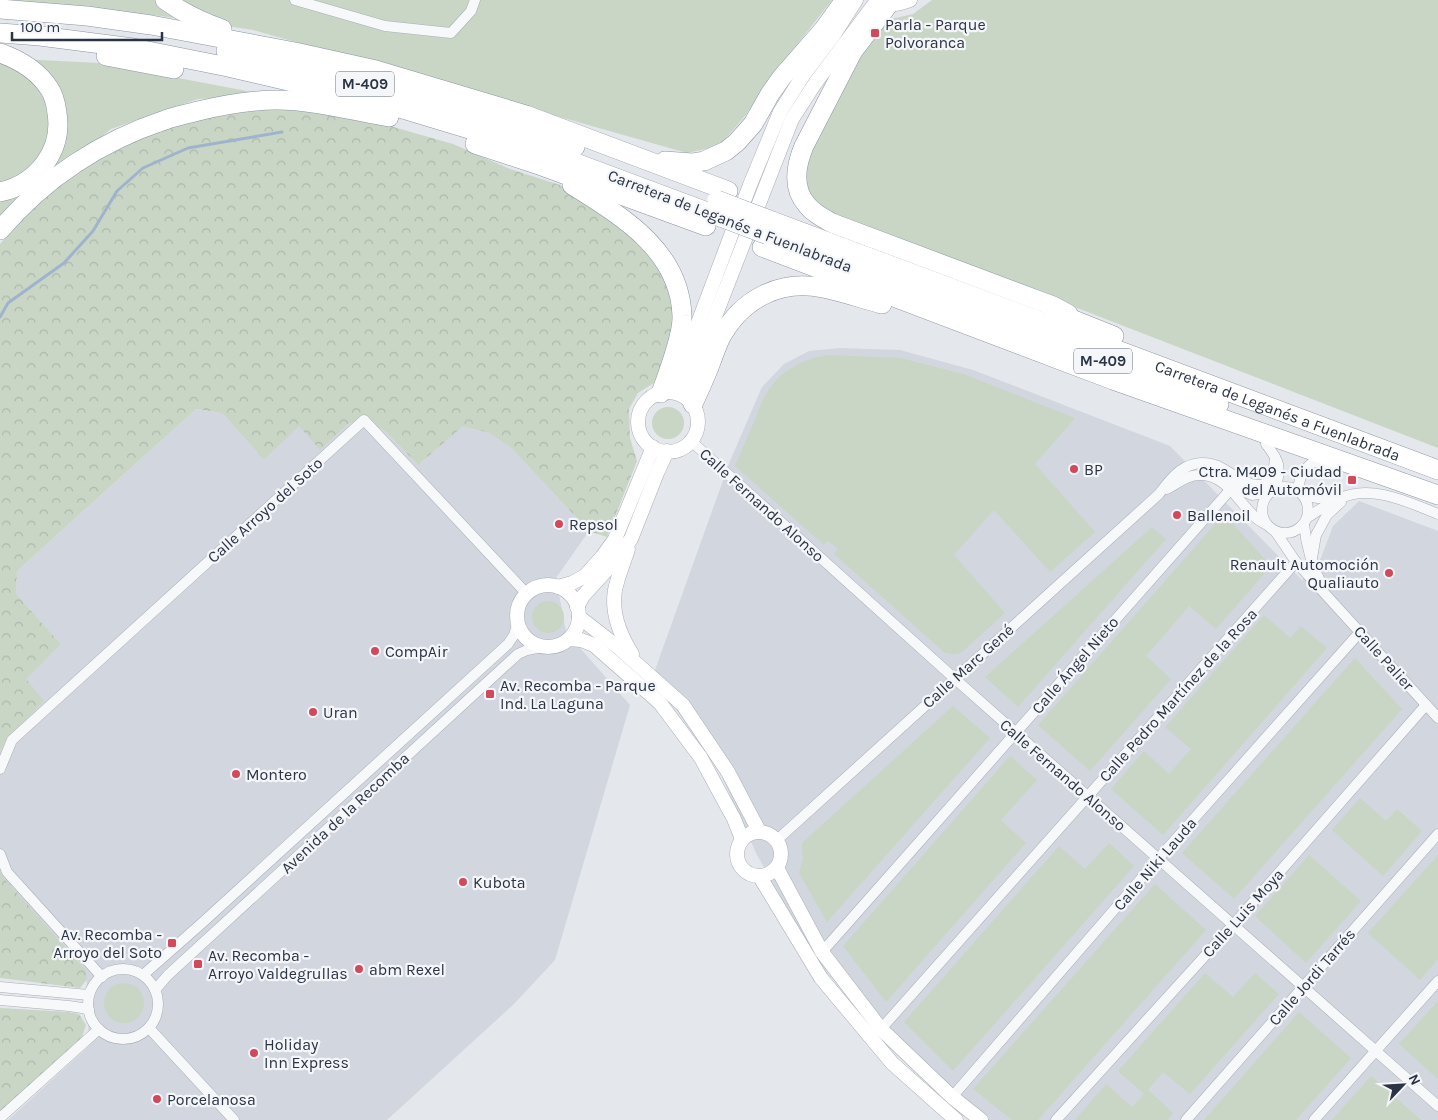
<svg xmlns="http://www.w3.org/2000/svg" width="1438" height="1120" font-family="Karla,sans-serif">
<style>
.built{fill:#d2d6de}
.grass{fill:#c9d6c5}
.forest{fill:url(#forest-crowns)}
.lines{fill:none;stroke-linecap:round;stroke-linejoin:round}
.stream{stroke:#9fb4cc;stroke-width:3}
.street-casing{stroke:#a9aeb7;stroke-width:11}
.secondary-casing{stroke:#a9aeb7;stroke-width:15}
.highway-casing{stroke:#8b94a3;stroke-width:20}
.street{stroke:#f7f8fa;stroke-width:10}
.secondary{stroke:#fff;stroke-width:14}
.highway{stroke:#fff;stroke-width:19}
.highway-bridge-casing{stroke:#8b94a3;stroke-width:20;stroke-linecap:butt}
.highway-bridge{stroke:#fff;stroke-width:19}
.poi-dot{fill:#d1495b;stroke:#f4f6f9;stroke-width:2}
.labels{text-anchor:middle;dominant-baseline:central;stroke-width:4.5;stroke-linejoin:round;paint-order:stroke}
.shield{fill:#f4f6f9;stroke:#676e7b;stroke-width:1}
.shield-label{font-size:15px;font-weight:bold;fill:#2b3445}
.poi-label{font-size:16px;fill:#2b3445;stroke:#f4f6f9;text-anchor:start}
.street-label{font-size:16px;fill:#2b3445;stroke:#f4f6f9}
</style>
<defs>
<pattern id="forest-crowns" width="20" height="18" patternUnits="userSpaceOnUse" patternTransform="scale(1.25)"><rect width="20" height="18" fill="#c9d6c5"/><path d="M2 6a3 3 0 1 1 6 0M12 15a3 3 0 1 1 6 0" fill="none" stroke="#adb8ab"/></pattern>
</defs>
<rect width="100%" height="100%" fill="#e4e7ec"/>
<g class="built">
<path d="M 840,348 L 900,350 L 973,370 L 1170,446 L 1302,580 L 1321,558 L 1333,526 L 1359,501 L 1438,531 L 1438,1120 L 969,1120 L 956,1111 L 877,1034 L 816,958 L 757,855 L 721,775 L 677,711 L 650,684 L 730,461 L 762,387 L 784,364 L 809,351 Z"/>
<path d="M 196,409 L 222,413 L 264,460 L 299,425 L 320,449 L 348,424 L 364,420 L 385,431 L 418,465 L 463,425 L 489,433 L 511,448 L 589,531 L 556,578 L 566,632 L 630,705 L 555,960 L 514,1004 L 387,1120 L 8,1120 L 89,1046 L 86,970 L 4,878 L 0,871 L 0,751 L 7,739 L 25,679 L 61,644 L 16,594 L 17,571 Z"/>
</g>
<g class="grass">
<path d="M 0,0 L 832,0 L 770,79 L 745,116 L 719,146 L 687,153 L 253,30 L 161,16 Z"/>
<path d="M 932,0 L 1438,0 L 1438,448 L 830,212 L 808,195 L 804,171 L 813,145 L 846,77 L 887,20 L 913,14 Z"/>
<path d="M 0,58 L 99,63 L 268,95 L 198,99 L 111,129 L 0,218 Z"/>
<path d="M 828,355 L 901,358 L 966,375 L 1075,418 L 1035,464 L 1095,532 L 1050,572 L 994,510 L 954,555 L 1005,613 L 962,652 C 956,655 952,654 945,653 L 834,554 L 838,549 L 828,541 L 824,545 L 735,466 C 742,450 748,435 755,419 C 759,409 763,398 770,388 C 783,369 806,358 828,355 Z"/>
<circle cx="668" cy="423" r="16"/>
<path d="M 1224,514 L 1271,566 L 1216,629 L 1189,606 L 1146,656 L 1171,679 L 1090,771 L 1038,725 Z"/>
<path d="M 1152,527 L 1166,539 L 1018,707 L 985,677 Z"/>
<circle cx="548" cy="617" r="16"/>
<path d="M 1264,615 L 1290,638 L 1301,626 L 1327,648 L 1163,835 L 1111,789 L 1144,751 L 1169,774 L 1191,749 L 1165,727 Z"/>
<path d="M 1355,658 L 1402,709 L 1234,899 L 1182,853 Z"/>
<path d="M 953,706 L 990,738 L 827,922 L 799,873 L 803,859 L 802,843 Z"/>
<path d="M 1010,756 L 1037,780 L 1001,820 L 1026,843 L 886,1002 L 843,946 Z"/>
<path d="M 1360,798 L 1386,821 L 1397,809 L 1422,831 L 1383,876 L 1332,830 Z"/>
<path d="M 1109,843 L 1134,866 L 953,1071 L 904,1022 L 1059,846 L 1085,869 Z"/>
<path d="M 1309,855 L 1361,901 L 1306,963 L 1255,916 Z"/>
<path d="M 1438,855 L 1438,959 L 1420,980 L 1368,933 Z"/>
<path d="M 1155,884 L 1206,930 L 1038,1120 L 1012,1120 L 973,1089 Z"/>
<path d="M 1205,973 L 1233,997 L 1255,973 L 1279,994 L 1190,1094 L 1163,1072 L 1148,1090 L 1173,1113 L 1167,1120 L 1075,1120 L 1106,1084 L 1132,1107 L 1144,1094 L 1118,1071 Z"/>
<circle cx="124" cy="1003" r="20"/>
<path d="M 1438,1001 L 1438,1079 L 1399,1044 Z"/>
<path d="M 1299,1012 L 1351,1058 L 1296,1120 L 1204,1120 Z"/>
<path d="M 1371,1076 L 1421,1120 L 1332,1120 Z"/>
</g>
<g class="forest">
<path d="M 264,106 L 319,112 L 376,122 L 453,144 L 510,169 L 560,185 L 590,203 L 625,230 L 662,264 L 676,317 L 667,349 L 654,383 L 638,393 L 629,409 L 630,438 L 637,461 L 607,537 L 589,531 L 511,448 L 489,433 L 463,426 L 418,465 L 385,431 L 364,420 L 348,424 L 320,450 L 299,426 L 264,460 L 222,413 L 196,409 L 17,571 L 16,594 L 61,644 L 26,679 L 44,701 L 7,739 L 0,751 L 0,244 L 22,217 L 77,169 L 134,140 L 206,117 Z"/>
<path d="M 0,871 L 4,878 L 86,970 L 87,979 L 80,988 L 0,978 Z"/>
<path d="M 0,1008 L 68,1012 L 79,1014 L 86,1025 L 82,1037 L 0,1112 Z"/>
</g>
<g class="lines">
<path class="stream" d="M 0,317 L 8,303 L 64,263 L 93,231 L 117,191 L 143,168 L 188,148 L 282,132"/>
<defs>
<g id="street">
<path d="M 295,0 L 385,26 L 451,33 L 471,11 L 475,0"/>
<path d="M 691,441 L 954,678 L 1438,1106"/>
<path d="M 1266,444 C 1280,462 1281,466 1276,488"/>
<path d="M 1228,481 L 1237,488 L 1252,495 L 1270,492"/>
<circle cx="1285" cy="510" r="23"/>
<path d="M 1167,489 C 1176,484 1187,475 1199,475 C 1224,473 1238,501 1254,516 C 1257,520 1262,522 1267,525"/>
<path d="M 1298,490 C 1300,476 1302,471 1313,462 L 1322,463 L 1331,466"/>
<path d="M 1303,495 L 1318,498 L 1338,498"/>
<path d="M 1308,517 C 1318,511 1327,504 1338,499 C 1370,483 1408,502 1438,514"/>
<path d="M 1304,524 C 1306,545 1312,566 1322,585"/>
<path d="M 1275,531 L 1296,562 L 1438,718"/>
<path d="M 1312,558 L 1316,535 L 1327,515 L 1341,502"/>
<path d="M 0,769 L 12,740 L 364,420 L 527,594"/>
<path d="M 777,840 L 1159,494 C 1168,482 1179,467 1195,464 C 1202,462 1210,463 1218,466 C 1231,472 1257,496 1270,479 C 1275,473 1274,464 1275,457"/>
<path d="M 0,854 L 7,872 L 102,977"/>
<path d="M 822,952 L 1230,490"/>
<circle cx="123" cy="1004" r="35"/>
<path d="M 143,975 L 202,923 L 508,644 L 514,635 L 518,622"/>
<path d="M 0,987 L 89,995"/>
<path d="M 155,990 L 168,975 L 518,654 L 527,650 L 542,647"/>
<path d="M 0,1000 L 69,1006 L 82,1008 L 89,1010"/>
<path d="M 149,1028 L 234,1120"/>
<path d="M 881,1029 L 1296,562"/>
<path d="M 952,1097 L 1158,859 L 1360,632"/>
<path d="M 0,1118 L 99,1029"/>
<path d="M 1056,1120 L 1233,925 L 1426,705"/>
<path d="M 1186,1120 L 1438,834"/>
<path d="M 1314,1120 L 1438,981"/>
</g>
<g id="secondary">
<path d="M 879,3 C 891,6 899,4 910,0"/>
<path d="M 672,392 L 750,185 L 780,112 L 804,74 L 833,36 L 856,0"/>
<circle cx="668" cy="422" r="30"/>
<path d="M 684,396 L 792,119 L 816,82 L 876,2"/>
<path d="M 628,549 C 624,562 618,576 615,590 C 611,613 620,635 632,654"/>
<circle cx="548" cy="616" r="31"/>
<path d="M 558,587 L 572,583 L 585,576 L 602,557 L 615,539 L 653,447"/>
<path d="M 577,607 L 583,596 L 613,563 L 631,539 L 657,473 L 667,451"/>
<path d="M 579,617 L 619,648 L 683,705 L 728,772 L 759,831"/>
<path d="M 569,639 L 581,640 L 594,645 L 660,703 L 701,758 L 734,819 L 742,839"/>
<circle cx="759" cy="854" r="22"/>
<path d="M 777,868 L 822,952 L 881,1029 L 952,1097 L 981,1120"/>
<path d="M 760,877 L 821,978 L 892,1063 L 956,1120"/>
</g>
<g id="highway">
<path d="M 165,0 C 183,13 202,22 222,29"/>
<path d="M 888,5 L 853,51 L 804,146 C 796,165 792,188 807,205 C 813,213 823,218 832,223 L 1053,306 L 1068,314"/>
<path d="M 0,9 L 87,16 L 151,25 L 295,52 L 376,70 L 526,115 L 728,191"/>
<path d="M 0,33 L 40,36 L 133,48 L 228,67 L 386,104 L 549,153 L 710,213"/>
<path d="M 226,51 L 392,90 L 575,147"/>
<path d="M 0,53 C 20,60 37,70 49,88 C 54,95 56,105 57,113 C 63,151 37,184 0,192"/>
<path d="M 106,56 L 174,69"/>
<path d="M 475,144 L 542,166 L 706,226"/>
<path d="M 665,161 L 692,163 L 704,161 L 726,151 L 737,142 L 753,124 L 770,94 L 782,77 L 824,29 L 845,0"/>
<path d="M 572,185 C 621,216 680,250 682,316 C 683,334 668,374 661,393"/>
<path id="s1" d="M 772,221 L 1438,470"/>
<path d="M 0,230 C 44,179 101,141 165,120 C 176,116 187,114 198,111 C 223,105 251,100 277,100 C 312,100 354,111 389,117"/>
<path d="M 779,239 L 1219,404"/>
<path d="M 762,247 L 1113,380 L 1438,495"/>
<path d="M 1054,312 L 1114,336"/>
<path d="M 693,404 C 699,390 706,376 711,362 C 714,354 717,345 721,337 C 742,299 780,279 823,288 C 843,292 863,299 882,304"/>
</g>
</defs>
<use href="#street" class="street-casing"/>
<use href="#secondary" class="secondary-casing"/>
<use href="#highway" class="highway-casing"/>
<use href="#street" class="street"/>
<use href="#secondary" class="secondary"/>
<use href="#highway" class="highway"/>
<defs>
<g id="highway-bridge">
<path d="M 717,200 L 772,221"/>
<path d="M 710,213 L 768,235"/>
</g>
</defs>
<use href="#highway-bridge" class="highway-bridge-casing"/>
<use href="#highway-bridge" class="highway-bridge"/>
</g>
<g class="poi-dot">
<rect x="870" y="28" width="10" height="10" rx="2.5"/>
<circle cx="1074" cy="469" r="5"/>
<rect x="1347" y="475" width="10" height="10" rx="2.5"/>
<circle cx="1177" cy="515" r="5"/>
<circle cx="559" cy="524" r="5"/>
<circle cx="1389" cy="573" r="5"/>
<circle cx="375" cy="651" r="5"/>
<rect x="485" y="689" width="10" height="10" rx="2.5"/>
<circle cx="313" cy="712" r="5"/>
<circle cx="236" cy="774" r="5"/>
<circle cx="463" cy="882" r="5"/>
<rect x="167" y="938" width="10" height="10" rx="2.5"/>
<rect x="193" y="959" width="10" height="10" rx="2.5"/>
<circle cx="359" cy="969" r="5"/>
<circle cx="254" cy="1053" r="5"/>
<circle cx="157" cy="1099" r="5"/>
</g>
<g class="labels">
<g class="shield">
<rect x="336" y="71.5" width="58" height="25" rx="4"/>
<rect x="1074" y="348.5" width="58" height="25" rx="4"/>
</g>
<g class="shield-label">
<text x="365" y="84">M-409</text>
<text x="1103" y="361">M-409</text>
</g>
<g class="poi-label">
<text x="885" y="24">Parla - Parque<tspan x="885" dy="18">Polvoranca</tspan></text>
<text x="1084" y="469">BP</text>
<text x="1342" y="471" text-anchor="end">Ctra. M409 - Ciudad<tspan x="1342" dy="18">del Automóvil</tspan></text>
<text x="1187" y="515">Ballenoil</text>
<text x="569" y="524">Repsol</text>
<text x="1379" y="564" text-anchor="end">Renault Automoción<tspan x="1379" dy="18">Qualiauto</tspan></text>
<text x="385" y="651">CompAir</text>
<text x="500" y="685">Av. Recomba - Parque<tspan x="500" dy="18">Ind. La Laguna</tspan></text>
<text x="323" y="712">Uran</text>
<text x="246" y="774">Montero</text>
<text x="473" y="882">Kubota</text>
<text x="162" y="934" text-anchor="end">Av. Recomba -<tspan x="162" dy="18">Arroyo del Soto</tspan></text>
<text x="208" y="955">Av. Recomba -<tspan x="208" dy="18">Arroyo Valdegrullas</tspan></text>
<text x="369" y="969">abm Rexel</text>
<text x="264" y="1044">Holiday<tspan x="264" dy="18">Inn Express</tspan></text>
<text x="167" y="1099">Porcelanosa</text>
</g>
<g class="street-label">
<text transform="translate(730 221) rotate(21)">Carretera de Leganés a Fuenlabrada</text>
<text stroke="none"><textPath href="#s1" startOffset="540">Carretera de Leganés a Fuenlabrada</textPath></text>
<text transform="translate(762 505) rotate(42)">Calle Fernando Alonso</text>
<text transform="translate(265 510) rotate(-42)">Calle Arroyo del Soto</text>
<text transform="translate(1384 658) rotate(48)">Calle Palier</text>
<text transform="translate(1075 665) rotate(-49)">Calle Ángel Nieto</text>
<text transform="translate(968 666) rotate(-42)">Calle Marc Gené</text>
<text transform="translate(1178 695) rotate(-48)">Calle Pedro Martínez de la Rosa</text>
<text transform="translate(1063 775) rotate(41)">Calle Fernando Alonso</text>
<text transform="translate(345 813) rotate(-43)">Avenida de la Recomba</text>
<text transform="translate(1155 864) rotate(-49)">Calle Niki Lauda</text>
<text transform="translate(1243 913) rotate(-48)">Calle Luis Moya</text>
<text transform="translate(1312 977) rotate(-49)">Calle Jordi Tarrés</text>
</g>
</g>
<g transform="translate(1403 1085) rotate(65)" stroke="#f4f6f9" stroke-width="4" paint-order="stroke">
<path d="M0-4L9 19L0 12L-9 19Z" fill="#2b3445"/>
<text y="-8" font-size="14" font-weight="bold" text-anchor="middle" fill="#2b3445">N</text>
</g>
<path d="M12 32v8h150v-8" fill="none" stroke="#2b3445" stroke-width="2.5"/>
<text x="20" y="32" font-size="15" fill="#2b3445" stroke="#f4f6f9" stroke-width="4" paint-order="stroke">100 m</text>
</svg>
